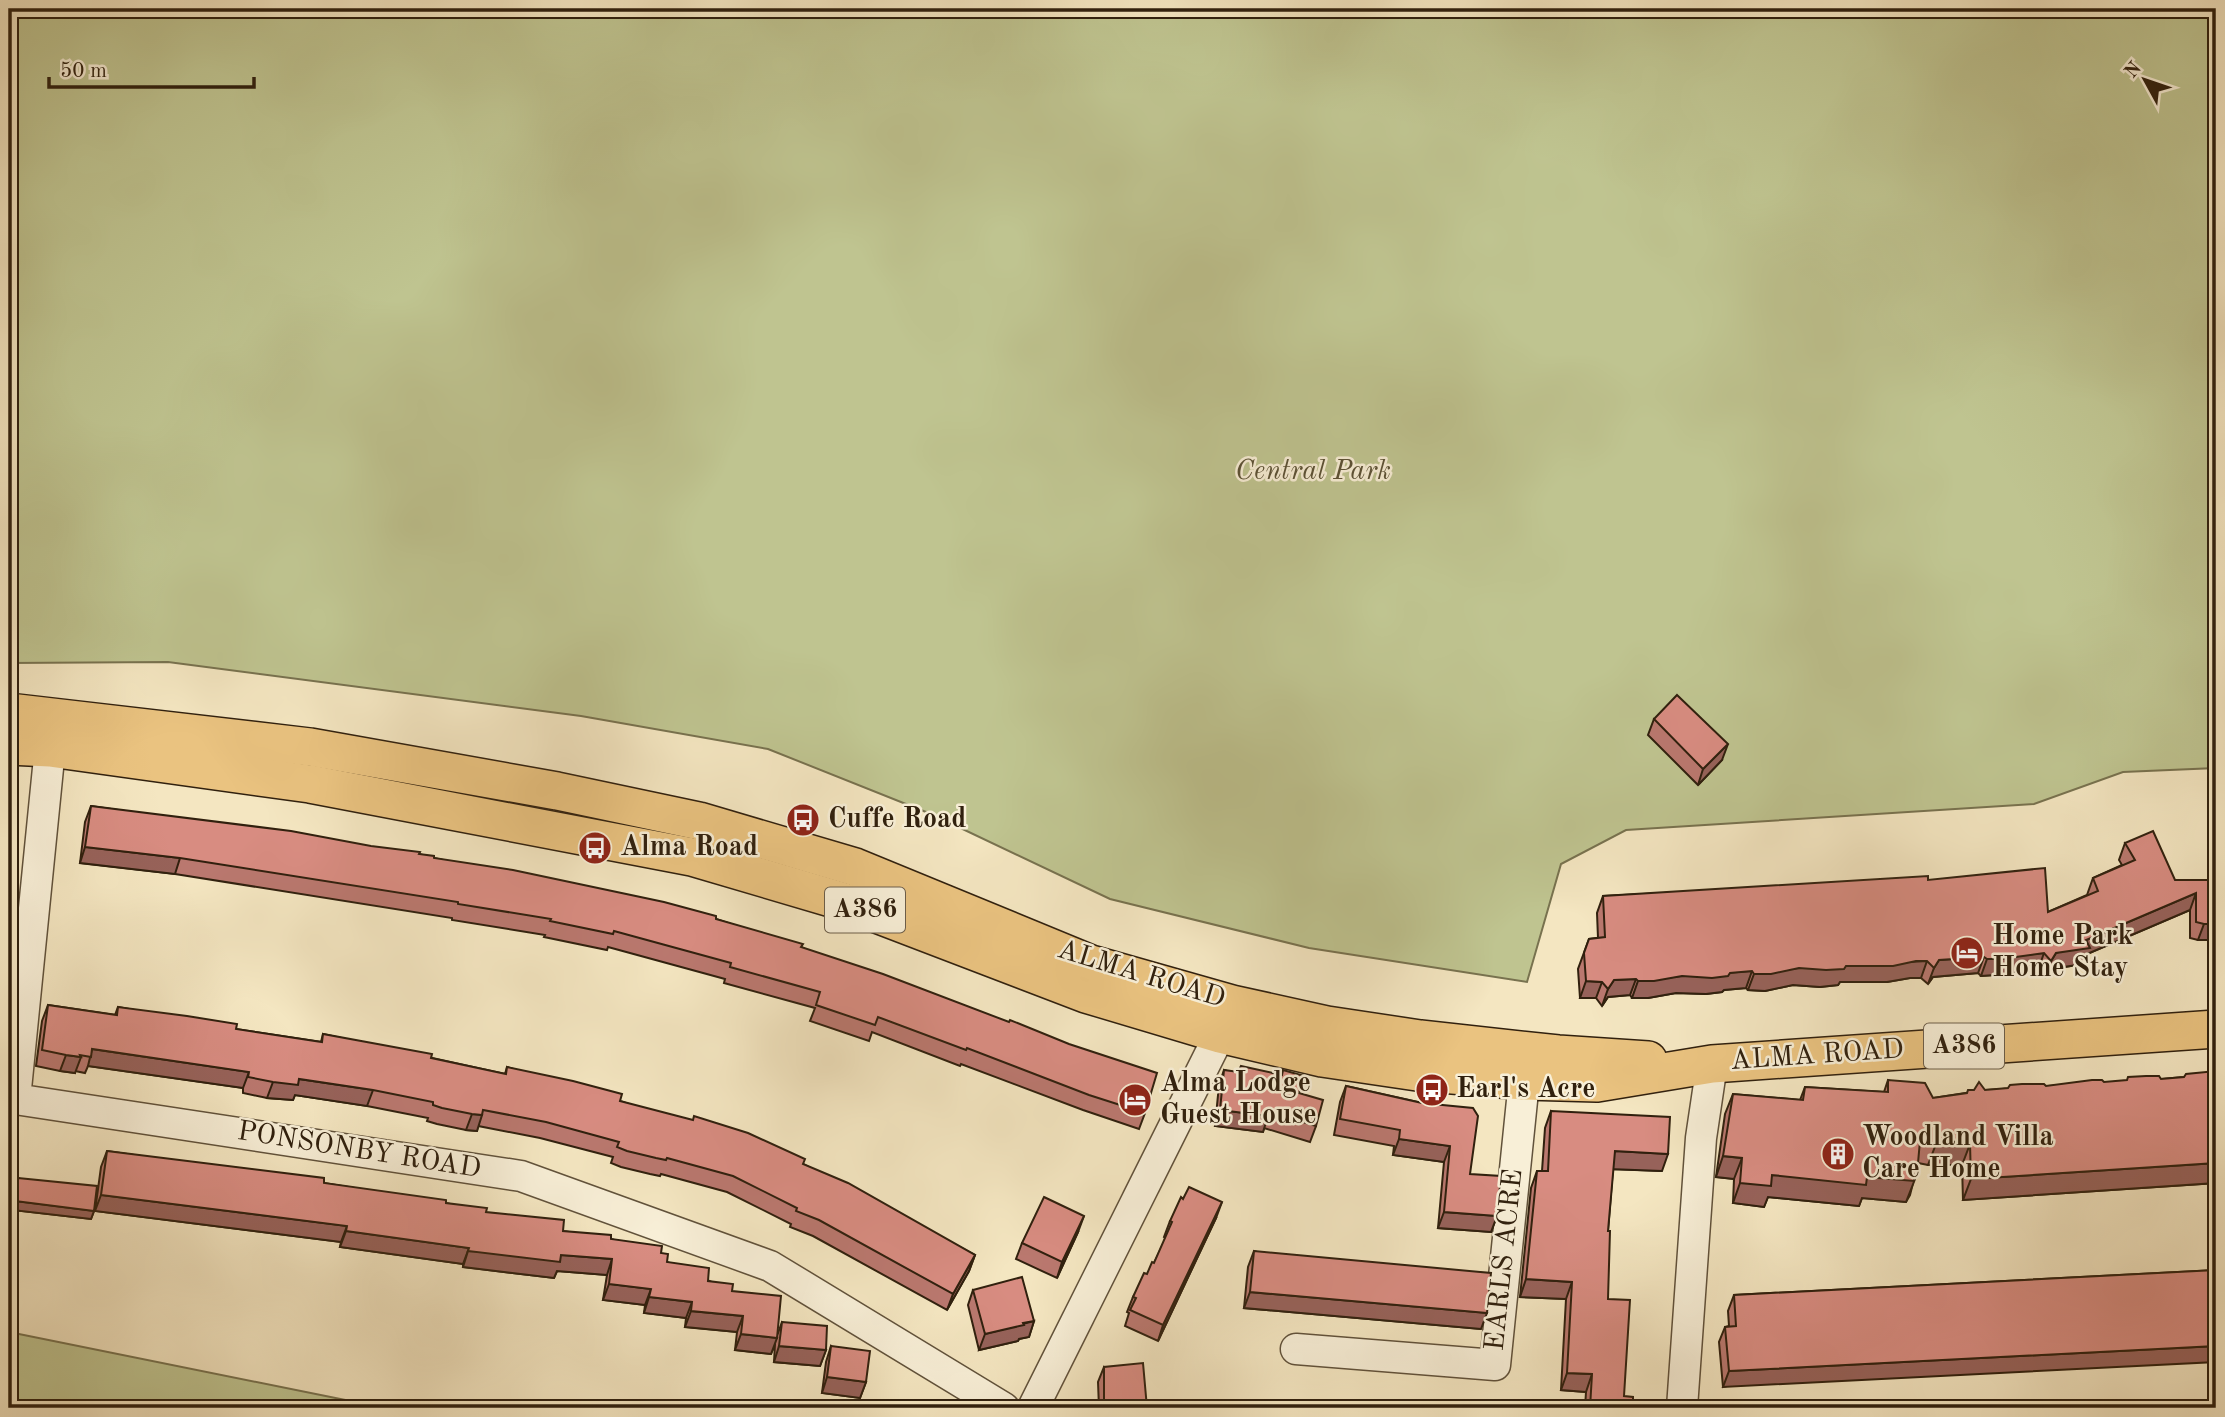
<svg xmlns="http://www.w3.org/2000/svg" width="2225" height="1417" font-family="'Old Standard TT',serif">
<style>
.green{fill:#bfc490;stroke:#78724f;stroke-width:2}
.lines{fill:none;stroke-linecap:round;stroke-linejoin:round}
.minor-casing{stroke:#61523b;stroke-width:33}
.major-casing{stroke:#30200e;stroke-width:40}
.minor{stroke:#f8efd7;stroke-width:30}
.major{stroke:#eac380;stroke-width:37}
.wall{fill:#ba786f;stroke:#30200e;stroke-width:2}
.shaded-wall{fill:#97625a;stroke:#30200e;stroke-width:2}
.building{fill:#d88c81;stroke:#30200e;stroke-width:2}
.labels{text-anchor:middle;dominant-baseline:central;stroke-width:5;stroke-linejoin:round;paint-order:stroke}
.shield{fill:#f8efd7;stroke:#6c5e4a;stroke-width:2}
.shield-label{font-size:26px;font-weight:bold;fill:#30200e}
.park-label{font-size:28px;font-style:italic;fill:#5b5135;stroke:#f8efd7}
.poi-label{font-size:28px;font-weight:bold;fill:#30200e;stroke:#f8efd7;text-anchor:start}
.street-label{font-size:28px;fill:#30200e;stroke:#f8efd7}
</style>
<rect width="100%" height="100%" fill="#f4e6c1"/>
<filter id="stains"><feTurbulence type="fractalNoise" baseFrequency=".00286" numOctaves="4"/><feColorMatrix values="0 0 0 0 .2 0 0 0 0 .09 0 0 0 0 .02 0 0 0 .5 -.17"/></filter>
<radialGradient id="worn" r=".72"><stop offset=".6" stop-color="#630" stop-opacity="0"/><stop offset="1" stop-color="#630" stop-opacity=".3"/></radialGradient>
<g class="green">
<path d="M 9,9 L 2216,9 L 2216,768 L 2123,772 L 2034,804 L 1626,830 L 1561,864 L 1527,982 L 1309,948 L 1110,899 L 931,814 L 768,749 L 581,716 L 168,662 L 9,663 Z"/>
<path d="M 9,1332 L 385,1408 L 9,1408 Z"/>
</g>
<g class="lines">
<defs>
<g id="minor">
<path d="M 50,748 L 15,1099 L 521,1176 L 770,1266 L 1004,1408"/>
<path d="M 1296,1349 L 1495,1365 L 1524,1081"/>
<path d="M 1033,1408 L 1220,1034"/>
<path d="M 1682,1408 L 1701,1138 L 1712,1064"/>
</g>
<g id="major">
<path d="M 9,712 L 310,747 L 557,791 L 699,821 L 855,867 L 1091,964 L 1232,1004 L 1327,1025 L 1420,1039 L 1558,1054 L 1648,1060"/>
<path d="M 9,746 L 50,748 L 310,784 L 692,857 L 848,903 L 1086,994 L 1220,1034 L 1322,1058 L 1417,1072 L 1524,1081 L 1597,1083 L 1712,1064 L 2216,1029"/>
</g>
</defs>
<use href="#minor" class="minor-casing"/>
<use href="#major" class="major-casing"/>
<use href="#minor" class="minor"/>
<use href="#major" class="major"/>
</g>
<g class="wall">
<path d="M 1654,719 L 1722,760 L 1698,785 L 1648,735 Z"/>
<path d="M 91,806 L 419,854 L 434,858 L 716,919 L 801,947 L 1145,1113 L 1139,1129 L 1083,1110 L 961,1064 L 960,1066 L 872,1032 L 869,1041 L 810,1021 L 815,1008 L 724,983 L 725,979 L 608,947 L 607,950 L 544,937 L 545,935 L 452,920 L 452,918 L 175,874 L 80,863 L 85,822 Z"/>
<path d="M 2125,843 L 2175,880 L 2216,880 L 2216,940 L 2198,940 L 2190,938 L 2190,910 L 2087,954 L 2084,964 L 2050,969 L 2045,977 L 2038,970 L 1995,975 L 1981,976 L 1978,973 L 1933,977 L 1928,984 L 1921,978 L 1910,978 L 1887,982 L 1840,982 L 1838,985 L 1820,987 L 1793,985 L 1765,991 L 1748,990 L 1746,988 L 1724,990 L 1722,992 L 1706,994 L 1676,993 L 1648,998 L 1632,998 L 1630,995 L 1608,997 L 1602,1006 L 1596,998 L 1580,998 L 1578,969 L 1589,939 L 1598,938 L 1597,913 L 1603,896 L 1928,880 L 2048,912 L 2087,895 L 2093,878 L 2122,865 L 2119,860 Z"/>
<path d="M 48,1005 L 115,1015 L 118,1007 L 236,1029 L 321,1042 L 323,1034 L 505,1074 L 507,1067 L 620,1101 L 803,1164 L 975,1255 L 969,1271 L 947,1310 L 813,1236 L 790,1227 L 791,1224 L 727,1192 L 661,1174 L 660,1176 L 650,1174 L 621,1167 L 611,1163 L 613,1157 L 540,1138 L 478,1126 L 477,1131 L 466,1130 L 437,1124 L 427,1121 L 428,1118 L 367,1106 L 295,1095 L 293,1100 L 267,1098 L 243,1093 L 243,1088 L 88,1066 L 85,1073 L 75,1071 L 75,1073 L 60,1071 L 36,1066 L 42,1021 Z"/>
<path d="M 1224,1070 L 1299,1093 L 1316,1126 L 1310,1142 L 1264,1128 L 1263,1132 L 1215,1126 L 1219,1085 Z"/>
<path d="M 2216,1071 L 2216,1183 L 1963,1200 L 1962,1165 L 1928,1165 L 1918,1163 L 1910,1195 L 1906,1202 L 1862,1198 L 1859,1206 L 1768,1197 L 1764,1207 L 1733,1203 L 1734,1179 L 1716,1177 L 1725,1114 L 1733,1094 L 1800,1100 L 1805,1087 L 1884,1092 L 1888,1080 L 1933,1098 L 1985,1090 L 2161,1079 L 2184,1077 Z"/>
<path d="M 1346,1086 L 1422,1103 L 1470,1174 L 1497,1216 L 1491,1232 L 1438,1228 L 1444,1162 L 1393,1155 L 1394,1146 L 1334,1135 L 1340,1102 Z"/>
<path d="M 1551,1111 L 1662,1171 L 1613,1169 L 1608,1231 L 1608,1299 L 1624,1396 L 1633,1408 L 1585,1408 L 1586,1392 L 1561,1390 L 1566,1299 L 1520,1297 L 1531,1188 L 1537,1171 L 1542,1171 L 1545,1128 Z"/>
<path d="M 107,1151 L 324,1183 L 446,1203 L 563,1231 L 611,1239 L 661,1253 L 667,1262 L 732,1291 L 778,1333 L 782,1322 L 826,1350 L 820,1366 L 774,1362 L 775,1344 L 771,1354 L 735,1350 L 737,1332 L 685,1327 L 686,1318 L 644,1313 L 645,1305 L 603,1300 L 607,1275 L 557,1271 L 554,1278 L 463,1267 L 463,1264 L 340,1247 L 341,1242 L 95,1211 L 101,1167 Z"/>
<path d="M 18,1178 L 94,1211 L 91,1219 L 12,1210 L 16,1186 Z"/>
<path d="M 1216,1218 L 1158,1341 L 1125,1326 L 1129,1313 L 1127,1312 L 1133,1297 L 1154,1263 L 1166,1238 L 1164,1237 L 1170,1221 Z"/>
<path d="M 1078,1232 L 1057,1278 L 1016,1259 L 1022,1243 Z"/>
<path d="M 1254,1251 L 1481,1329 L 1244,1308 L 1248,1267 Z"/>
<path d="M 2216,1270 L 1723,1387 L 1719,1342 L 1725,1327 L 1729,1326 L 1728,1311 L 1734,1295 Z"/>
<path d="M 973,1290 L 1034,1321 L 1029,1337 L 1019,1339 L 1018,1341 L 979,1350 L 968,1305 Z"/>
<path d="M 831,1346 L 866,1382 L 860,1398 L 822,1393 L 826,1362 Z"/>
<path d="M 1104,1367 L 1147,1408 L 1099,1408 L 1098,1382 Z"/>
</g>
<g class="shaded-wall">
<path d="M 1728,744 L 1722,760 L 1698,785 L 1703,769 Z"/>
<path d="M 85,847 L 180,858 L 175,874 L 80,863 Z"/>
<path d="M 2196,893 L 2190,910 L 2087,954 L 2084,964 L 2050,969 L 2045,977 L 2051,961 L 2056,953 Z"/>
<path d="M 2204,924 L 2216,924 L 2216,940 L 2198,940 Z"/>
<path d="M 2044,953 L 2038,970 L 1995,975 L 1981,976 L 1987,959 Z"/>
<path d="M 1984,957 L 1978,973 L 1933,977 L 1928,984 L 1934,968 L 1939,960 Z"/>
<path d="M 1927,961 L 1921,978 L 1910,978 L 1887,982 L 1840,982 L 1838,985 L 1820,987 L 1793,985 L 1765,991 L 1748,990 L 1754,974 L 1799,968 Z"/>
<path d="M 1752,971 L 1746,988 L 1724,990 L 1722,992 L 1706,994 L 1676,993 L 1648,998 L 1632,998 L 1638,981 L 1682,976 Z"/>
<path d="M 1636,979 L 1630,995 L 1608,997 L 1602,1006 L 1608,989 L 1614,980 Z"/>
<path d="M 1586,981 L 1602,982 L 1596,998 L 1580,998 Z"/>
<path d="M 92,1049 L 249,1072 L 243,1088 L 88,1066 Z"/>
<path d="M 66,1055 L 81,1057 L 75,1073 L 60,1071 Z"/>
<path d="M 299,1079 L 373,1090 L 367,1106 L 295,1095 L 293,1100 L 267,1098 L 273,1082 Z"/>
<path d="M 1220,1110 L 1268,1116 L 1263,1132 L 1215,1126 Z"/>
<path d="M 472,1114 L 482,1115 L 477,1131 L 466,1130 Z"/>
<path d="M 1399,1139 L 1450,1146 L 1444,1162 L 1393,1155 Z"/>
<path d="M 1936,1144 L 1970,1144 L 1962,1165 L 1928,1165 Z"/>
<path d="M 1615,1151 L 1668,1154 L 1662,1171 L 1608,1169 Z"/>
<path d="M 1723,1156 L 1742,1158 L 1734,1179 L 1716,1177 Z"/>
<path d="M 2216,1163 L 2216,1183 L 1963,1200 L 1971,1179 Z"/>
<path d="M 1914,1174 L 1917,1174 L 1906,1202 L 1862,1198 L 1859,1206 L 1768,1197 L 1764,1207 L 1733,1203 L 1740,1183 L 1772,1175 L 1867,1177 Z"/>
<path d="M 101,1195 L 347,1226 L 341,1242 L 95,1211 Z"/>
<path d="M 15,1201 L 94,1211 L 91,1219 L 12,1210 Z"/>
<path d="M 1222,1202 L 1216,1218 L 1158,1341 L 1163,1325 Z"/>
<path d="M 1444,1212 L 1497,1216 L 1491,1232 L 1438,1228 Z"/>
<path d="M 1084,1216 L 1078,1232 L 1057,1278 L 1062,1262 Z"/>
<path d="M 346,1231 L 469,1248 L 463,1264 L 340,1247 Z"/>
<path d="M 468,1251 L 561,1255 L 612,1259 L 607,1275 L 557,1271 L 554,1278 L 463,1267 Z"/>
<path d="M 975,1255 L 969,1271 L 947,1310 L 953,1294 Z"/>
<path d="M 1526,1279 L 1572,1282 L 1566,1299 L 1520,1297 Z"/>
<path d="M 609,1284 L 651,1289 L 645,1305 L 603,1300 Z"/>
<path d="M 1250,1292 L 1487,1313 L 1481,1329 L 1244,1308 Z"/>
<path d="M 649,1297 L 692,1302 L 686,1318 L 644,1313 Z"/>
<path d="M 691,1311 L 743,1316 L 737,1332 L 685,1327 Z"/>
<path d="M 1034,1321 L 1029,1337 L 1019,1339 L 1018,1341 L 979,1350 L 985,1334 Z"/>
<path d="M 741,1334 L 777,1338 L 771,1354 L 735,1350 Z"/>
<path d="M 779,1346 L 826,1350 L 820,1366 L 774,1362 Z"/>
<path d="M 2216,1346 L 2216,1362 L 1723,1387 L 1729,1371 Z"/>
<path d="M 1567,1373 L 1592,1374 L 1586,1392 L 1561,1390 Z"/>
<path d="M 827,1377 L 866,1382 L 860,1398 L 822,1393 Z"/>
</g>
<g class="building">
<path d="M 1677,695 L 1728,744 L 1703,769 L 1654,719 Z"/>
<path d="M 91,806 L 291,831 L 371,846 L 420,852 L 419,854 L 434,856 L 434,858 L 513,870 L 664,902 L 716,916 L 716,919 L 803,944 L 801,947 L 883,974 L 1009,1022 L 1010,1020 L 1069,1044 L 1157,1073 L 1145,1113 L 1089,1095 L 967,1048 L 966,1050 L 878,1017 L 875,1025 L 816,1005 L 820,992 L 730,967 L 731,963 L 614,931 L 613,934 L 550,921 L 551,919 L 458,904 L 458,902 L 180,858 L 85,847 Z"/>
<path d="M 2153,831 L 2175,880 L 2216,880 L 2216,924 L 2204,924 L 2196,922 L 2196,893 L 2086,940 L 2090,948 L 2056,953 L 2051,961 L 2044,953 L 2001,959 L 1987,959 L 1984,957 L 1939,960 L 1934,968 L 1927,961 L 1916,961 L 1893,966 L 1846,966 L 1844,969 L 1826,970 L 1799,968 L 1771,974 L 1754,974 L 1752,971 L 1730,973 L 1728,976 L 1712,978 L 1682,976 L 1654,981 L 1638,981 L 1636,979 L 1614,980 L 1608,989 L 1602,982 L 1586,981 L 1584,953 L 1589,939 L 1605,937 L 1603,896 L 1928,876 L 1928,880 L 2045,868 L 2048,912 L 2098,891 L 2093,878 L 2135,860 L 2125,843 Z"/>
<path d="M 48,1005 L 117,1015 L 118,1007 L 187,1016 L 237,1024 L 236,1029 L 322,1042 L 323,1034 L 432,1054 L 431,1058 L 506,1074 L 507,1067 L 573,1081 L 622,1094 L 620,1101 L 693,1120 L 694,1116 L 748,1133 L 805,1159 L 803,1164 L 848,1183 L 975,1255 L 953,1294 L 819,1220 L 796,1211 L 797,1208 L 733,1176 L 667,1158 L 666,1160 L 656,1158 L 627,1151 L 617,1147 L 619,1142 L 546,1122 L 483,1110 L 482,1115 L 472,1114 L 442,1108 L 433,1105 L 433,1102 L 373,1090 L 299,1079 L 298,1085 L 273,1082 L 248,1077 L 249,1072 L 92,1049 L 91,1057 L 80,1055 L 81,1057 L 66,1055 L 42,1050 Z"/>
<path d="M 1241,1066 L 1282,1075 L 1283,1070 L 1304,1076 L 1299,1093 L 1323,1100 L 1316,1126 L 1269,1112 L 1268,1116 L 1220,1110 L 1224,1070 L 1238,1072 Z"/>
<path d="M 2216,1071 L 2216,1163 L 1971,1179 L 1970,1144 L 1936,1144 L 1920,1141 L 1917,1174 L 1914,1174 L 1914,1181 L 1867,1177 L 1866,1185 L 1772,1175 L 1771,1186 L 1740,1183 L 1742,1158 L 1723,1156 L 1733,1094 L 1803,1100 L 1805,1087 L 1888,1092 L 1888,1080 L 1925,1083 L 1933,1098 L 1967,1093 L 1968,1090 L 1974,1090 L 1979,1082 L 1985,1090 L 2008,1088 L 2010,1085 L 2022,1084 L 2044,1084 L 2046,1086 L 2092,1080 L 2102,1080 L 2104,1082 L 2127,1080 L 2128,1077 L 2146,1076 L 2159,1076 L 2161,1079 L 2184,1077 L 2186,1074 Z"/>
<path d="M 1346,1086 L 1422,1103 L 1473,1108 L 1478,1116 L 1470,1174 L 1501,1176 L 1497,1216 L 1444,1212 L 1450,1146 L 1399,1139 L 1400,1130 L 1340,1119 Z"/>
<path d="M 1551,1111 L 1670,1117 L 1668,1154 L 1615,1151 L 1608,1231 L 1610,1231 L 1608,1299 L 1630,1300 L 1624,1396 L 1633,1397 L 1633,1408 L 1590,1408 L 1592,1374 L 1567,1373 L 1572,1282 L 1526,1279 L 1537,1171 L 1548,1171 Z"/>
<path d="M 107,1151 L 324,1178 L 324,1183 L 446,1200 L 446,1203 L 487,1208 L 486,1212 L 564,1220 L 563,1231 L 611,1235 L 611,1239 L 662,1246 L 661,1253 L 668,1254 L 667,1262 L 709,1268 L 708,1281 L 733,1284 L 732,1291 L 781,1296 L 777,1338 L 741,1334 L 743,1316 L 691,1311 L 692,1302 L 649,1297 L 651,1289 L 609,1284 L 612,1259 L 561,1255 L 560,1262 L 468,1251 L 469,1248 L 346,1231 L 347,1226 L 101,1195 Z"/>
<path d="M 18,1178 L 97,1186 L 94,1211 L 15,1201 Z"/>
<path d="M 1189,1187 L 1222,1202 L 1163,1325 L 1130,1310 L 1136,1298 L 1133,1297 L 1144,1273 L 1147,1274 L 1152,1262 L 1154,1263 L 1172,1222 L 1170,1221 L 1181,1197 L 1183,1199 Z"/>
<path d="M 1044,1197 L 1084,1216 L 1062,1262 L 1022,1243 Z"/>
<path d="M 1254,1251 L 1491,1273 L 1487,1313 L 1250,1292 Z"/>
<path d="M 2216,1270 L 2216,1346 L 1729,1371 L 1725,1327 L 1736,1326 L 1734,1295 Z"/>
<path d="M 1022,1277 L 1034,1321 L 1023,1323 L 1024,1325 L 985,1334 L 973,1290 Z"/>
<path d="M 782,1322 L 827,1326 L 826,1350 L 779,1346 Z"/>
<path d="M 831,1346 L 870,1351 L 866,1382 L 827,1377 Z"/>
<path d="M 1143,1363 L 1147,1408 L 1107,1408 L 1107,1405 L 1104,1406 L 1104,1367 Z"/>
<path d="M 925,1403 L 930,1408 L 919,1408 Z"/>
</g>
<defs>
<symbol id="bus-disc" viewBox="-11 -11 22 22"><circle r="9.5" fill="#8f2418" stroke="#f8efd7"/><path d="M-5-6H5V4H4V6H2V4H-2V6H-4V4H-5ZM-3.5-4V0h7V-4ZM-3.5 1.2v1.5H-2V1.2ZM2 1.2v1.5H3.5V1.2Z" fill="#fff"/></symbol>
<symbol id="hotel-disc" viewBox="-11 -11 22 22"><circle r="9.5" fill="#8f2418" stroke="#f8efd7"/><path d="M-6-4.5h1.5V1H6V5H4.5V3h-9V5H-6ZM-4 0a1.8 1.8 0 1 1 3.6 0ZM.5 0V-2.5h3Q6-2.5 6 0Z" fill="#fff"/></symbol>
<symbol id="building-disc" viewBox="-11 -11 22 22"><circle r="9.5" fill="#8f2418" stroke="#f8efd7"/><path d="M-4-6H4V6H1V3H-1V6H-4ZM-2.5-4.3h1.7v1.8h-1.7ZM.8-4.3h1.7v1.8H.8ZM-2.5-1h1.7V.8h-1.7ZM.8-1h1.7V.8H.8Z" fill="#fff"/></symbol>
</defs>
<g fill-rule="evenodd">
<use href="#bus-disc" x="784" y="801" width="38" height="38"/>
<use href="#bus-disc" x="576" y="829" width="38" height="38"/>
<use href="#hotel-disc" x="1948" y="934" width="38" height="38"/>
<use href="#bus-disc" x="1413" y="1071" width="38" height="38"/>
<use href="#hotel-disc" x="1116" y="1081" width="38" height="38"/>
<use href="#building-disc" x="1819" y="1135" width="38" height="38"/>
</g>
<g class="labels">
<g class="shield">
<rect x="825" y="887.5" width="80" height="45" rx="5"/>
<rect x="1924" y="1023.5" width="80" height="45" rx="5"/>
</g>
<g class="shield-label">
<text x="865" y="910">A386</text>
<text x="1964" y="1046">A386</text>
</g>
<g class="park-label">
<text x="1313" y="472">Central Park</text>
</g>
<g class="poi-label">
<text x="828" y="820">Cuffe Road</text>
<text x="620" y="848">Alma Road</text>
<text x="1992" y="937">Home Park<tspan x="1992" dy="32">Home Stay</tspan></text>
<text x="1160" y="1084">Alma Lodge<tspan x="1160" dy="32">Guest House</tspan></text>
<text x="1456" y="1090">Earl's Acre</text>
<text x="1862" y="1138">Woodland Villa<tspan x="1862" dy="32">Care Home</tspan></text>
</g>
<g class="street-label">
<text transform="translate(1141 975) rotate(17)">ALMA ROAD</text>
<text transform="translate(1817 1056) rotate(-4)">ALMA ROAD</text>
<text transform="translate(359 1151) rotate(9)">PONSONBY ROAD</text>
<text transform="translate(1505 1260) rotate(-84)">EARLS ACRE</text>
</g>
</g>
<rect width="2225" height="1417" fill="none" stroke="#f4e6c1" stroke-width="35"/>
<rect x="10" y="10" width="2204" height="1396" fill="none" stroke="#30200e" stroke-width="3.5"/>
<rect x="18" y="18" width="2190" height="1382" fill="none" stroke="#30200e" stroke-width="2"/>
<g transform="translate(2145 80) rotate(310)" stroke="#f8efd7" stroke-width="5" paint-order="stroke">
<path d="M0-5L12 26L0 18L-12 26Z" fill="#30200e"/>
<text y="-10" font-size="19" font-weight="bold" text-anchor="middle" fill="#30200e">N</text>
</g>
<path d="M49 77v10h205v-10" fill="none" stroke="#30200e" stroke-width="3.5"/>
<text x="60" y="77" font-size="21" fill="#30200e" stroke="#f8efd7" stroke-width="5" paint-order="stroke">50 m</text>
<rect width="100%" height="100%" filter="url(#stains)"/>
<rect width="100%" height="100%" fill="url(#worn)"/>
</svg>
